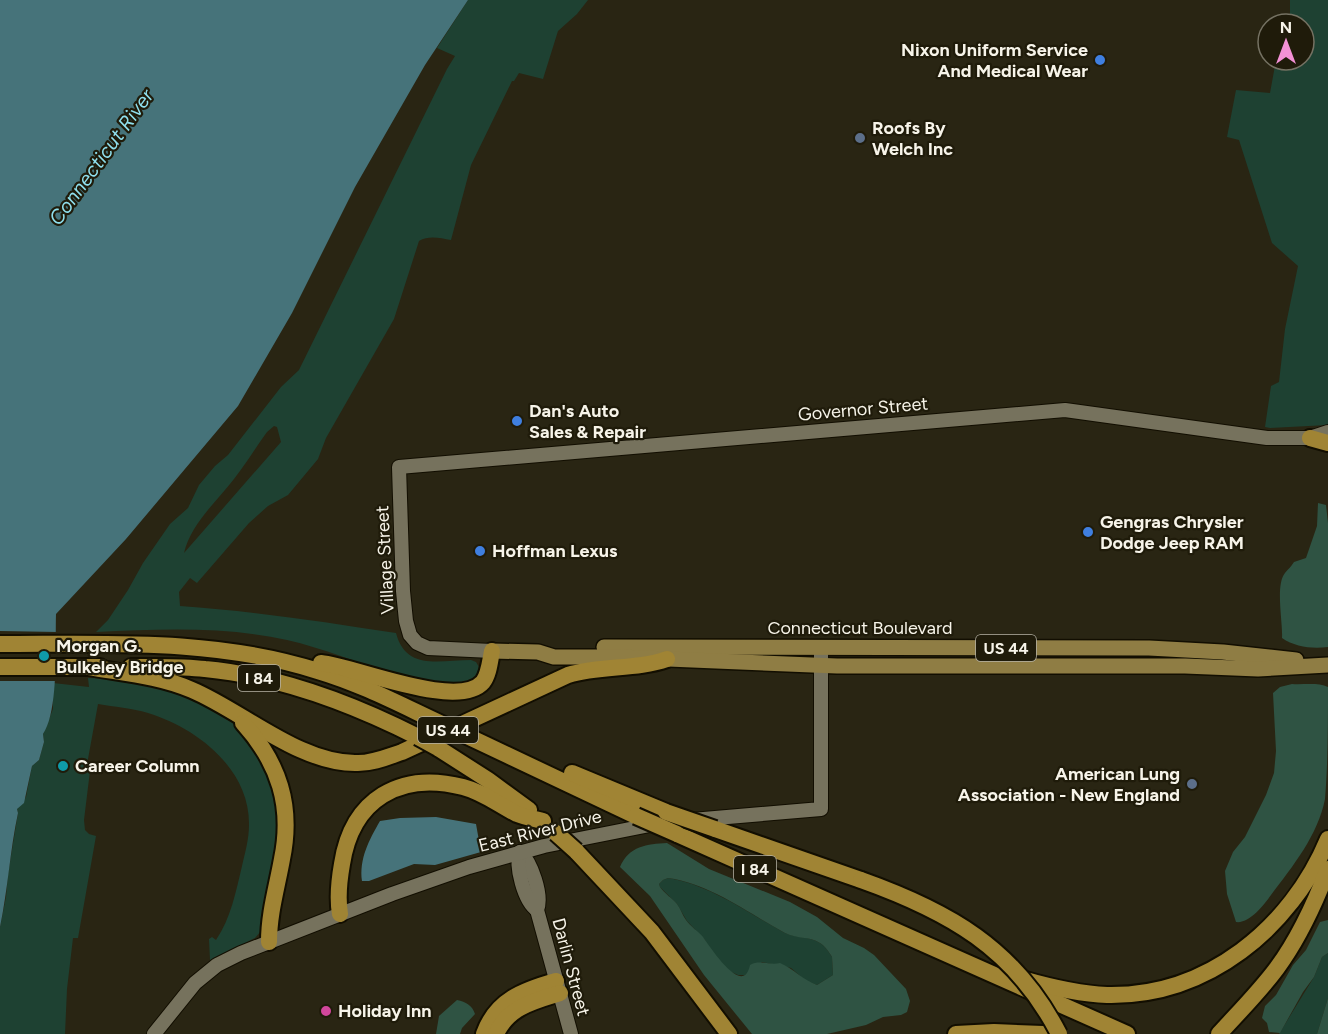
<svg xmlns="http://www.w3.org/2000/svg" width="1328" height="1034" font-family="Figtree,sans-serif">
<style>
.green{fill:#1e4132;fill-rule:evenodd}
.forest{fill:#2f5343;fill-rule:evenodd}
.water{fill:#46737a}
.pier{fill:#292513}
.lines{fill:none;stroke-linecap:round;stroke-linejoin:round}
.secondary-casing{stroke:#120e01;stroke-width:16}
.primary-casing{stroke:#120e01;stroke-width:18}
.highway-casing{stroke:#120e01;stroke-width:20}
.secondary{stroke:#76725d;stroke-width:14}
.primary{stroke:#8f7d44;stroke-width:15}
.highway{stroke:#a08434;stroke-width:16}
.highway-bridge-casing{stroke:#120e01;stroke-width:20;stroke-linecap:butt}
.highway-bridge{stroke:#a08434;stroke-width:16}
.shop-dot{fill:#3f7fe0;stroke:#1f1b0a;stroke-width:2}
.service-dot{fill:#5c6f8a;stroke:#1f1b0a;stroke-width:2}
.culture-dot{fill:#0f9aa8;stroke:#1f1b0a;stroke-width:2}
.hotel-dot{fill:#d1479c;stroke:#1f1b0a;stroke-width:2}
.labels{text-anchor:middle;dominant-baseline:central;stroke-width:4.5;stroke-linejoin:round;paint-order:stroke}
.shield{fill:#1f1b0a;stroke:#b6b3a6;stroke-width:1.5}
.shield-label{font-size:16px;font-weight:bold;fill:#f7f4e9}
.poi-label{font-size:18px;font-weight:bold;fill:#f7f4e9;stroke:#1f1b0a;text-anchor:start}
.street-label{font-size:18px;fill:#f7f4e9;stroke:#1f1b0a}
.water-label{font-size:20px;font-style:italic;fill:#8fdfed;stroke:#1f1b0a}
</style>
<rect width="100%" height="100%" fill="#292513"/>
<g class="green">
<path d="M 468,0 L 588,0 L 577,14 L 558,31 L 543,79 L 519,73 L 514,81 L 512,81 L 471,165 L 451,240 C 440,238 429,235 419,241 L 394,319 L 326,438 L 318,459 L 288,495 L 268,506 L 249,523 L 197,583 L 190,578 L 179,592 L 180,606 C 253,611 324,622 396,633 C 406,671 439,660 471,660 L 476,662 L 479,667 L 476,678 C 454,692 416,680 392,673 C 357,663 323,648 287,640 C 224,626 161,629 96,632 L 108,620 L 128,590 L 143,563 L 170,524 L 188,508 L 199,485 L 215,466 L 228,455 L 281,387 L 299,370 L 447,69 L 455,56 L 437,48 ZM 274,426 L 277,427 L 281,442 L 184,553 C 191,524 216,502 234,479 C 246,464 256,447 267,432 Z"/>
<path d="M 1290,0 L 1328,0 L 1328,425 L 1270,428 L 1265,427 L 1271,386 L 1279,382 L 1285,329 L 1298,266 L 1272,243 L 1239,140 L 1227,137 L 1236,90 L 1270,93 L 1276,60 L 1304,60 L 1304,24 L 1284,24 L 1290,15 Z"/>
<path d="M 88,678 L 119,679 L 150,684 L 178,692 L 205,704 L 225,716 L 241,729 L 271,772 L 282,818 L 262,930 L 255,938 L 210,960 L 209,939 L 212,937 L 216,940 C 231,918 236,891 242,866 C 245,853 249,839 249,825 C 250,769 197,728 148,713 C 132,708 114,707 98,704 L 86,770 L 90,771 L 84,820 L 85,830 L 89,834 L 96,836 L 78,938 L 73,938 L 67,989 L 65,1034 L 0,1034 L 0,927 L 6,897 L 8,874 L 18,813 L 17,809 L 26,797 L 32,766 L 39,760 L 44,742 L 43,734 L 53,709 L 53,683 L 89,687 Z"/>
<path d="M 668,878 C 711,885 748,913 785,933 C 796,938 809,936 820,943 C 825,946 829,952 832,957 L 833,975 L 817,985 L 806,981 L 791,968 L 762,962 L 745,975 L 738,975 L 727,970 L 707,945 L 705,940 L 687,921 L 677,904 L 660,887 L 659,884 L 663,880 Z"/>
<path d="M 1328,953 L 1328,998 L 1317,1034 L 1279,1034 L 1314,977 L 1322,957 Z"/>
</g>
<g class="forest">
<path d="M 1318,503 L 1326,505 L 1328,523 L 1328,647 C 1312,649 1295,647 1282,638 C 1283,622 1275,585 1285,573 C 1288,569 1291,567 1294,562 L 1306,558 L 1317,526 Z"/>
<path d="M 1292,684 C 1303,685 1318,682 1328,687 C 1328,723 1328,763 1325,799 C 1318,835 1293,866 1271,895 C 1264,905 1249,924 1236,922 L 1227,894 L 1225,871 L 1233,852 L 1245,837 L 1266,795 L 1274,773 L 1276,751 L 1273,693 L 1280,687 Z"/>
<path d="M 667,843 L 709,869 L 790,902 L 817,917 L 843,938 L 864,948 L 874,955 L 906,989 L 910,1001 L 907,1012 L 901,1015 L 883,1017 L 866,1025 L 827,1034 L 752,1034 L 704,975 L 650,896 L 620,867 C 629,846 647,844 667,843 ZM 668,878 C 711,884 748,913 785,933 C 796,939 809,936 820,943 C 825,946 829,952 832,957 L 833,975 L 817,985 C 803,980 794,969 780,963 C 770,966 760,959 750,965 C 743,999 709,945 703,937 C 698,931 691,927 686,920 C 682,915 681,909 677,904 C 672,898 665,894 660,887 L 659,884 L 663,880 Z"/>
<path d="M 1328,920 L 1328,953 L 1322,957 L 1314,977 L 1303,992 L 1280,1033 L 1269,1032 L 1267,1023 L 1262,1018 L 1265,1006 L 1276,995 L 1293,965 L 1306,950 L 1320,922 Z"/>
<path d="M 1328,998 L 1328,1034 L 1317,1034 Z"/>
<path d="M 457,1000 C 466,1002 472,1005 475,1014 L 462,1028 L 460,1034 L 436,1034 L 439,1016 Z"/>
</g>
<g class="water">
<path d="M 0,0 L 468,0 L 425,65 L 355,187 L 292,313 L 238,406 L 126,539 L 56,614 C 55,644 59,711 43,734 L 44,742 L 39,760 L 32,766 L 24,803 L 17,809 L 18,813 C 10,850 8,889 0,927 Z"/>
<path d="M 436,817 L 476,824 L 481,852 L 435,865 L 414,864 L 369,881 L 362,881 C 359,859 369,840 380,821 L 400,818 Z"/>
</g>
<path class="pier" d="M 0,631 L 58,632 L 57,681 L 0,681 Z"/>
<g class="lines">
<defs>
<g id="secondary">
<path d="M 492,651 L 428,648 L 417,643 L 410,635 L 406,621 L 403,591 L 399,467 L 1065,410 L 1267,438 L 1310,438 L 1328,432"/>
<path d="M 692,820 L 821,809 L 821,647"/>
<path d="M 520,852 C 531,862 543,895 537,910 L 571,1034"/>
<path d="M 520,852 C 515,866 524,901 537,910"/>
<path d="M 154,1034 L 195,983 L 217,965 L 241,953 L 392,894 L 469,867 L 544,846 L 655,824"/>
</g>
<g id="primary">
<path d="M 604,647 L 1149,648 L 1223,652 L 1296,660"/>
<path d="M 492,651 L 538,652 L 554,657 L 620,657 L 837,666 L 1185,666 L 1258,669 L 1328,665"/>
</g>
<g id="highway">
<path d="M 1310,438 L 1328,443"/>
<path d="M 0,644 C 107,644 214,638 318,671 C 362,684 403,706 444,725"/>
<path d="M 321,663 C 354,666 458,711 483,682 C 489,674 490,661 492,651"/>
<path d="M 0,667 L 100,667"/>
<path d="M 89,667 C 123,673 160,676 192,690 C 242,711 301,765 358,763 C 373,763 387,757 402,752 L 568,675 C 601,665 636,670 667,659"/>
<path d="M 131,667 C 156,667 180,666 205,669 C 280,676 351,703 418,737"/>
<path d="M 243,723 C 279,763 293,806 282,859 C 277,887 269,913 269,942"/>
<path d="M 465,735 L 636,816"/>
<path d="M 438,748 L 488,780 L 529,810"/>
<path d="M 572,773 L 666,812"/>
<path d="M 715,829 L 861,880"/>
<path d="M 677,834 L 1127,1034"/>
<path d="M 576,851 L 652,932 L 729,1034"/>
<path d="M 340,914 C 337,897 339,881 342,864 C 352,799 400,771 463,787 C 483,792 499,805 517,814 C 524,817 535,819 543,821"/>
<path d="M 1022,979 C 1050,987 1078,994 1107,995 C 1207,997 1291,928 1328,839"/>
<path d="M 484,1034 C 496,1000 524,990 556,981"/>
<path d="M 496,1034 C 508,1007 534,1001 560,993"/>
<path d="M 956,1034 L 994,1032 L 1043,1034"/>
<path d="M 1219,1034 C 1239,1012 1260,991 1277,968 C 1299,938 1315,903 1328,869"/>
</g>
</defs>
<use href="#secondary" class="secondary-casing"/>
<use href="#primary" class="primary-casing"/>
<use href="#highway" class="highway-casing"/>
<use href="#secondary" class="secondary"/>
<use href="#primary" class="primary"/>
<use href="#highway" class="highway"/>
<defs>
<g id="highway-bridge">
<path d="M 444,725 L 465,735"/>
<path d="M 418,737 L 438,748"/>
<path d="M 666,812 L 715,829"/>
<path d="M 636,816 L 677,834"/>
<path d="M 556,833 L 576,851"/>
<path d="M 861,880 C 948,911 1015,948 1059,1034"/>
</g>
</defs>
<use href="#highway-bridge" class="highway-bridge-casing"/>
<use href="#highway-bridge" class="highway-bridge"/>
</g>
<g class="shop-dot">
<circle cx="1100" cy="60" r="6"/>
<circle cx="517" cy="421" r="6"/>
<circle cx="1088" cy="532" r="6"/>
<circle cx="480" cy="551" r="6"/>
</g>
<g class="service-dot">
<circle cx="860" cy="138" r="6"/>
<circle cx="1192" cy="784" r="6"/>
</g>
<g class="culture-dot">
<circle cx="44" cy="656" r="6"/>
<circle cx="63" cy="766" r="6"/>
</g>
<circle class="hotel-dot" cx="326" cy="1011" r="6"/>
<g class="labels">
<g class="shield">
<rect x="976" y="635" width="60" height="26" rx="4.5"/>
<rect x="238" y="665" width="42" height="26" rx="4.5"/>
<rect x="418" y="717" width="60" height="26" rx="4.5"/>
<rect x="734" y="856" width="42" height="26" rx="4.5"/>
</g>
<g class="shield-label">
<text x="1006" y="648">US 44</text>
<text x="259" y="678">I 84</text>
<text x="448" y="730">US 44</text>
<text x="755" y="869">I 84</text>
</g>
<g class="poi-label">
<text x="1088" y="50" text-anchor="end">Nixon Uniform Service<tspan x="1088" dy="21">And Medical Wear</tspan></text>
<text x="872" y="128">Roofs By<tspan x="872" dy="21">Welch Inc</tspan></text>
<text x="529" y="411">Dan's Auto<tspan x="529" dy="21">Sales &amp; Repair</tspan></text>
<text x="1100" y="522">Gengras Chrysler<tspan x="1100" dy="21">Dodge Jeep RAM</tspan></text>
<text x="492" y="551">Hoffman Lexus</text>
<text x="56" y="646">Morgan G.<tspan x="56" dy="21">Bulkeley Bridge</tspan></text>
<text x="75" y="766">Career Column</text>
<text x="1180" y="774" text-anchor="end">American Lung<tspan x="1180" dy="21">Association - New England</tspan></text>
<text x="338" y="1011">Holiday Inn</text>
</g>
<g class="street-label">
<text transform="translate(863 409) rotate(-5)">Governor Street</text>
<text transform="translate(385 560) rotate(-93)">Village Street</text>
<text x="860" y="628">Connecticut Boulevard</text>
<text transform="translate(540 831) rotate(-14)">East River Drive</text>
<text transform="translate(571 967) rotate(75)">Darlin Street</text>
</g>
<g class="water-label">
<text transform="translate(101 157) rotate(-54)">Connecticut River</text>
</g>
</g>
<g transform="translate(1286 42)"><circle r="28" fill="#1f1b0a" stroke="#757263" stroke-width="1.5"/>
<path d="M0-4.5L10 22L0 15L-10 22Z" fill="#f391d6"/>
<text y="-9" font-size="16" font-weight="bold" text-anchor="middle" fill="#f7f4e9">N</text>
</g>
</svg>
